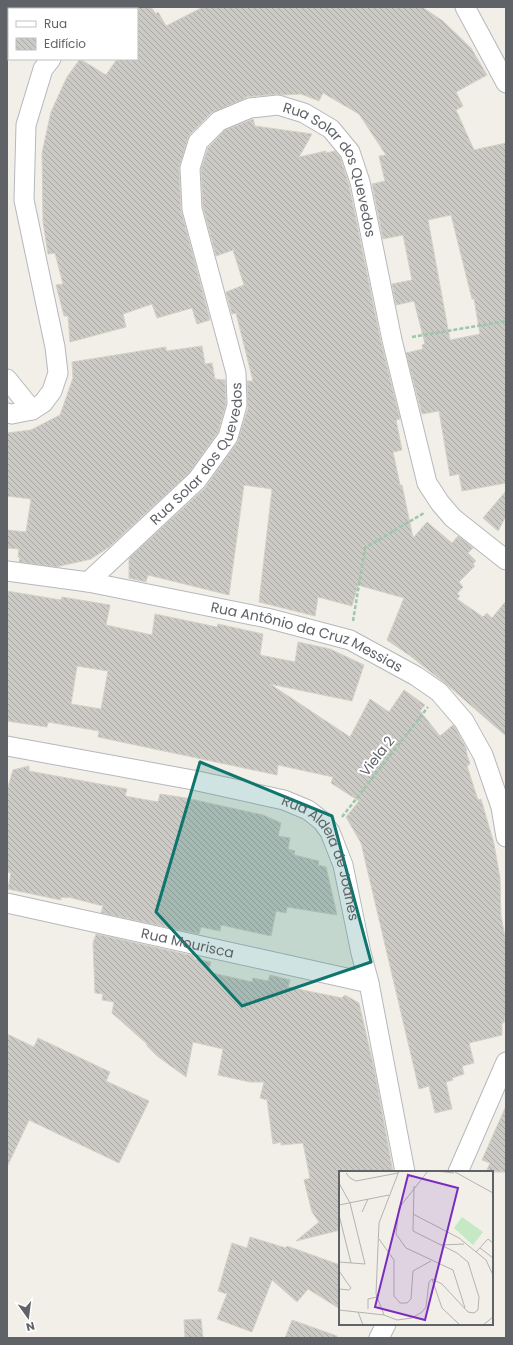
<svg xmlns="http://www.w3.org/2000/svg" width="513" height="1345" font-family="Poppins,sans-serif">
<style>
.building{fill:url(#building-back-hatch);stroke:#d6d1c6;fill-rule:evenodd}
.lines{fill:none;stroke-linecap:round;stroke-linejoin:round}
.street-casing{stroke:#b5b8bc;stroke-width:21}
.path{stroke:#9cc7a9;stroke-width:2.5;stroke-dasharray:4 2;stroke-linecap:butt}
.street{stroke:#fff;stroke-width:19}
.marked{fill:#0f766e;fill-opacity:0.2;stroke:#0f766e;stroke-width:3;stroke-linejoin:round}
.labels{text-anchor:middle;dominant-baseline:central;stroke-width:4;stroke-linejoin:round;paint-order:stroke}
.street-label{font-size:14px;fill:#5f6368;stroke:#fff}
.inset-road{fill:none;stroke:#b3b3b1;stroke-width:1}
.view{fill:#7b2cbf;fill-opacity:0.15;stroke:#7b2cbf;stroke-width:2}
.inset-edge{fill:none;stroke:#5f6368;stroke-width:2}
</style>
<defs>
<pattern id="building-back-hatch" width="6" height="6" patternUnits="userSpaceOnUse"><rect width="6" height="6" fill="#cccac5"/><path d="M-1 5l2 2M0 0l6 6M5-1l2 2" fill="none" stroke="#a9a8a4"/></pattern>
</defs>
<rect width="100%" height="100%" fill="#f1efe8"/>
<g class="building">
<path d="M 137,7 L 151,7 L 156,14 L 158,12 L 166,26 L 203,7 L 422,7 L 443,21 L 471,48 L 487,75 L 456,92 L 463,106 L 456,110 L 474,150 L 506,143 L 506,483 L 462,491 L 459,474 L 450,476 L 439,411 L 422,414 L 406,353 L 423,349 L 422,345 L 425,344 L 414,301 L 396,305 L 392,284 L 412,280 L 403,235 L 383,239 L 372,184 L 385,181 L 379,156 L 386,155 L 359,114 L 323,93 L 319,101 L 301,94 L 283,95 L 277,94 L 246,97 L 246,98 L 211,113 L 190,134 L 188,138 L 179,168 L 181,210 L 210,320 L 197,324 L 192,308 L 157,318 L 152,304 L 123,314 L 126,327 L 70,342 L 68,316 L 64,316 L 56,285 L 63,284 L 55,253 L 48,254 L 43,222 L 42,153 L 51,112 L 67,77 L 80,59 L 106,75 L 117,59 L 137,59 ZM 451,215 L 472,299 L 474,299 L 480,334 L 450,340 L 428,220 Z"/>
<path d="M 253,119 L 255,126 L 312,134 L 299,157 L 326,151 L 326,153 L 335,151 L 340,157 L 349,185 L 381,342 L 400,419 L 396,420 L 402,450 L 393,452 L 400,485 L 402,485 L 413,538 L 427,522 L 452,543 L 458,536 L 473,548 L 468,553 L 476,561 L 473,564 L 475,566 L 459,582 L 463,587 L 457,594 L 460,596 L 457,599 L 483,617 L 487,613 L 492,618 L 506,601 L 506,736 L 445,683 L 409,655 L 387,640 L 404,598 L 358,585 L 352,606 L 318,597 L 315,616 L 259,602 L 272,489 L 244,485 L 229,595 L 148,575 L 146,582 L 129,578 L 129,558 L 205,488 L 237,443 L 248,408 L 247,381 L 253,381 L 236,313 L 232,314 L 226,292 L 244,285 L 233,250 L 216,256 L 203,207 L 201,169 L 208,148 L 225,130 Z"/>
<path d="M 202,346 L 205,364 L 212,363 L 215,379 L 225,380 L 226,404 L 218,432 L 189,473 L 109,547 L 91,559 L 56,567 L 19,562 L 20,558 L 18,557 L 19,549 L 7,548 L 7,530 L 26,532 L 31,499 L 7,496 L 7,433 L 31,430 L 60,415 L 73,378 L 72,362 L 166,347 L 166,351 Z"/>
<path d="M 506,491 L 506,516 L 498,531 L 483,518 Z"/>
<path d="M 7,591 L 61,600 L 62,597 L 110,605 L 106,625 L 152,635 L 155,614 L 217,627 L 218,624 L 263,634 L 260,655 L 295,662 L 298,642 L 330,649 L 364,665 L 352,701 L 270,684 L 350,737 L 370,699 L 389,712 L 404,690 L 425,705 L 420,711 L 440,736 L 453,725 L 455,727 L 467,750 L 466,751 L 470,764 L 467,766 L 478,800 L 481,799 L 494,844 L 500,878 L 501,916 L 506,942 L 506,1011 L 504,1023 L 502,1022 L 502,1035 L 469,1043 L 474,1063 L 462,1066 L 464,1074 L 452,1078 L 453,1080 L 446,1082 L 452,1109 L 435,1113 L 429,1086 L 419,1089 L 361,843 L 346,817 L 359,801 L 331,783 L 333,777 L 278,765 L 277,775 L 98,737 L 99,731 L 48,722 L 47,727 L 7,721 ZM 77,666 L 108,671 L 101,709 L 71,704 Z"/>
<path d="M 29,766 L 29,771 L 127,789 L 125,796 L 158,802 L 160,794 L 186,798 L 263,815 L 281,823 L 278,836 L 290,838 L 288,849 L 295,851 L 294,855 L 319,861 L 318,865 L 326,867 L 337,915 L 287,907 L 286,913 L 276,911 L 271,936 L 221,925 L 220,931 L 201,927 L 199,934 L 101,913 L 103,906 L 68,897 L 67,898 L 61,897 L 61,900 L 8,889 L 11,873 L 7,872 L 7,791 L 13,770 Z"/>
<path d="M 96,934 L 194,956 L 194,959 L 211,962 L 208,972 L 252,982 L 253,978 L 268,981 L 270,975 L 290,980 L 288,987 L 342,998 L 345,995 L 359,1003 L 374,1068 L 393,1172 L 340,1172 L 340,1230 L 296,1241 L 319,1222 L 312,1212 L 304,1180 L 310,1178 L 303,1143 L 281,1145 L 281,1142 L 273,1144 L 267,1100 L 260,1098 L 264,1082 L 250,1082 L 218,1075 L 223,1049 L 193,1042 L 186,1077 L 157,1056 L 147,1046 L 147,1044 L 112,1013 L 114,1002 L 102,1000 L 103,994 L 95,993 L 93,943 Z"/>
<path d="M 7,1034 L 34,1047 L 38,1038 L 110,1072 L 106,1081 L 149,1101 L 119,1163 L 29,1120 L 7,1167 Z"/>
<path d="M 506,1106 L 506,1172 L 486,1172 L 490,1163 L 482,1160 Z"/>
<path d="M 250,1237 L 286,1248 L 287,1246 L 340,1265 L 340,1309 L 308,1289 L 297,1302 L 272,1280 L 252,1332 L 217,1319 L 227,1294 L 218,1291 L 232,1243 L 247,1248 Z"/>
<path d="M 201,1319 L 203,1338 L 185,1338 L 184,1320 Z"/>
<path d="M 292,1320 L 337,1336 L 337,1338 L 285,1338 Z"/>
</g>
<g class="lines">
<defs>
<g id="street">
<path d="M 465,7 L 506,83"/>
<path d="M 97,9 L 99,7"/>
<path d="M 7,379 L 32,410"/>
<path d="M 7,413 L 12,414 L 32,410 L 43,403 L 52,391 L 58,373 L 55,347 L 24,200 L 26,125 L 43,69 L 51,59"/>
<path id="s1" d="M 7,571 L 88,582 L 267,618 L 350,640 L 416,676 L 439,692 L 464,721 L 483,755 L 501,807 L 506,837"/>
<path id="s2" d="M 88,582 L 197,480 L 228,437 L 237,405 L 236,373 L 192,209 L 190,168 L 198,142 L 219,121 L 250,108 L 278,105 L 304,113 L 331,129 L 350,152 L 360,182 L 392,340 L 427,483 L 440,503 L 453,518 L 506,560"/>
<path id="s3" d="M 7,746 L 193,780 L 284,800 L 308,810 L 322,821 L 330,832 L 343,865 L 361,953 L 369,983 L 405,1172"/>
<path id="s4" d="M 7,903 L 369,983"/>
<path d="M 458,1172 L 506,1062"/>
<path d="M 379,1338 L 386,1324"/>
</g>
</defs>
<use href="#street" class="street-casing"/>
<g class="path">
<path d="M 412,337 L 506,321"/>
<path d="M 353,621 L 365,548 L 424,513"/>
<path d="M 342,817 L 428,707"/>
</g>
<use href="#street" class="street"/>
</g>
<path class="marked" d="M 200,762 L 332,816 L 371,962 L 242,1006 L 156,912 Z"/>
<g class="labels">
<g class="street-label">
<text stroke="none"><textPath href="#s2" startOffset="688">Rua Solar dos Quevedos</textPath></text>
<text stroke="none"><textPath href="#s2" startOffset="173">Rua Solar dos Quevedos</textPath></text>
<text stroke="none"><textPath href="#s1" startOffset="308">Rua Antônio da Cruz Messias</textPath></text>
<text transform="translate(377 756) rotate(-52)">Viela 2</text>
<text stroke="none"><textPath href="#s3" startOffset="356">Rua Aldeia de Joanes</textPath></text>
<text stroke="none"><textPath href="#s4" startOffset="185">Rua Mourisca</textPath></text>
</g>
</g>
<g transform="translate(339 1171)">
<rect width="154" height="154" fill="#f1efe8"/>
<path d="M 123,46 L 144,61 L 134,74 L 115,57 Z" fill="#c5e8c5"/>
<path class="inset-road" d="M 89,0 L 60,37 L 57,63 L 67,77 L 114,99 L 126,137M 98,0 L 115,2M 116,1 L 154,22M 7,2 L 11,7 L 17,10 L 59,2M 0,12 L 11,32 L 26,93 L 0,91M 0,34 L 50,24M 23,41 L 29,28M 74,43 L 120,67 L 147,89 L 154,104M 0,44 L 12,92M 40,68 L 55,89 L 55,125 L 61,132 L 68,132 L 72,128 L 74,100 L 92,90M 102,74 L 125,73M 141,77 L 154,87M 137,81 L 149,68 L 154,72M 0,100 L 12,117 L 10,119 L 0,118M 93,108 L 103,137 L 121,154M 29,138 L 29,128 L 38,126M 0,139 L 45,144 L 58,149 L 73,147 L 83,141 L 87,136 L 90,111 L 93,108 L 103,113 L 129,141 L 135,142 L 139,139 L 140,126 L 129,91 L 118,82 L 74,60 L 75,15M 19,141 L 24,154M 45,144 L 37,123 L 40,52 L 60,0M 144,154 L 154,146"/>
<path class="view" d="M 69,4 L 119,17 L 86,149 L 36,136 Z"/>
<rect width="154" height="154" class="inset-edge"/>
</g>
<rect width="513" height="1345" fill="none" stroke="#5f6368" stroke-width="16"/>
<rect x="8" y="8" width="130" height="52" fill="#ffffff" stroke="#bfc1c3"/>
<rect x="16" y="21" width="20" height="6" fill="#ffffff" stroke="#bfc1c3"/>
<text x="44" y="28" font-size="12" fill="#5f6368">Rua</text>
<rect x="16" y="38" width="20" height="12" fill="url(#building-back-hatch)" stroke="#bfc1c3"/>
<text x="44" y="48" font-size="12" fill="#5f6368">Edifício</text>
<g transform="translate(28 1317) rotate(166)" stroke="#ffffff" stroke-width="3" paint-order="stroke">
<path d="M0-3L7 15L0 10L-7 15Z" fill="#5f6368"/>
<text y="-6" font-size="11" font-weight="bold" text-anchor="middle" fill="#5f6368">N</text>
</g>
</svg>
